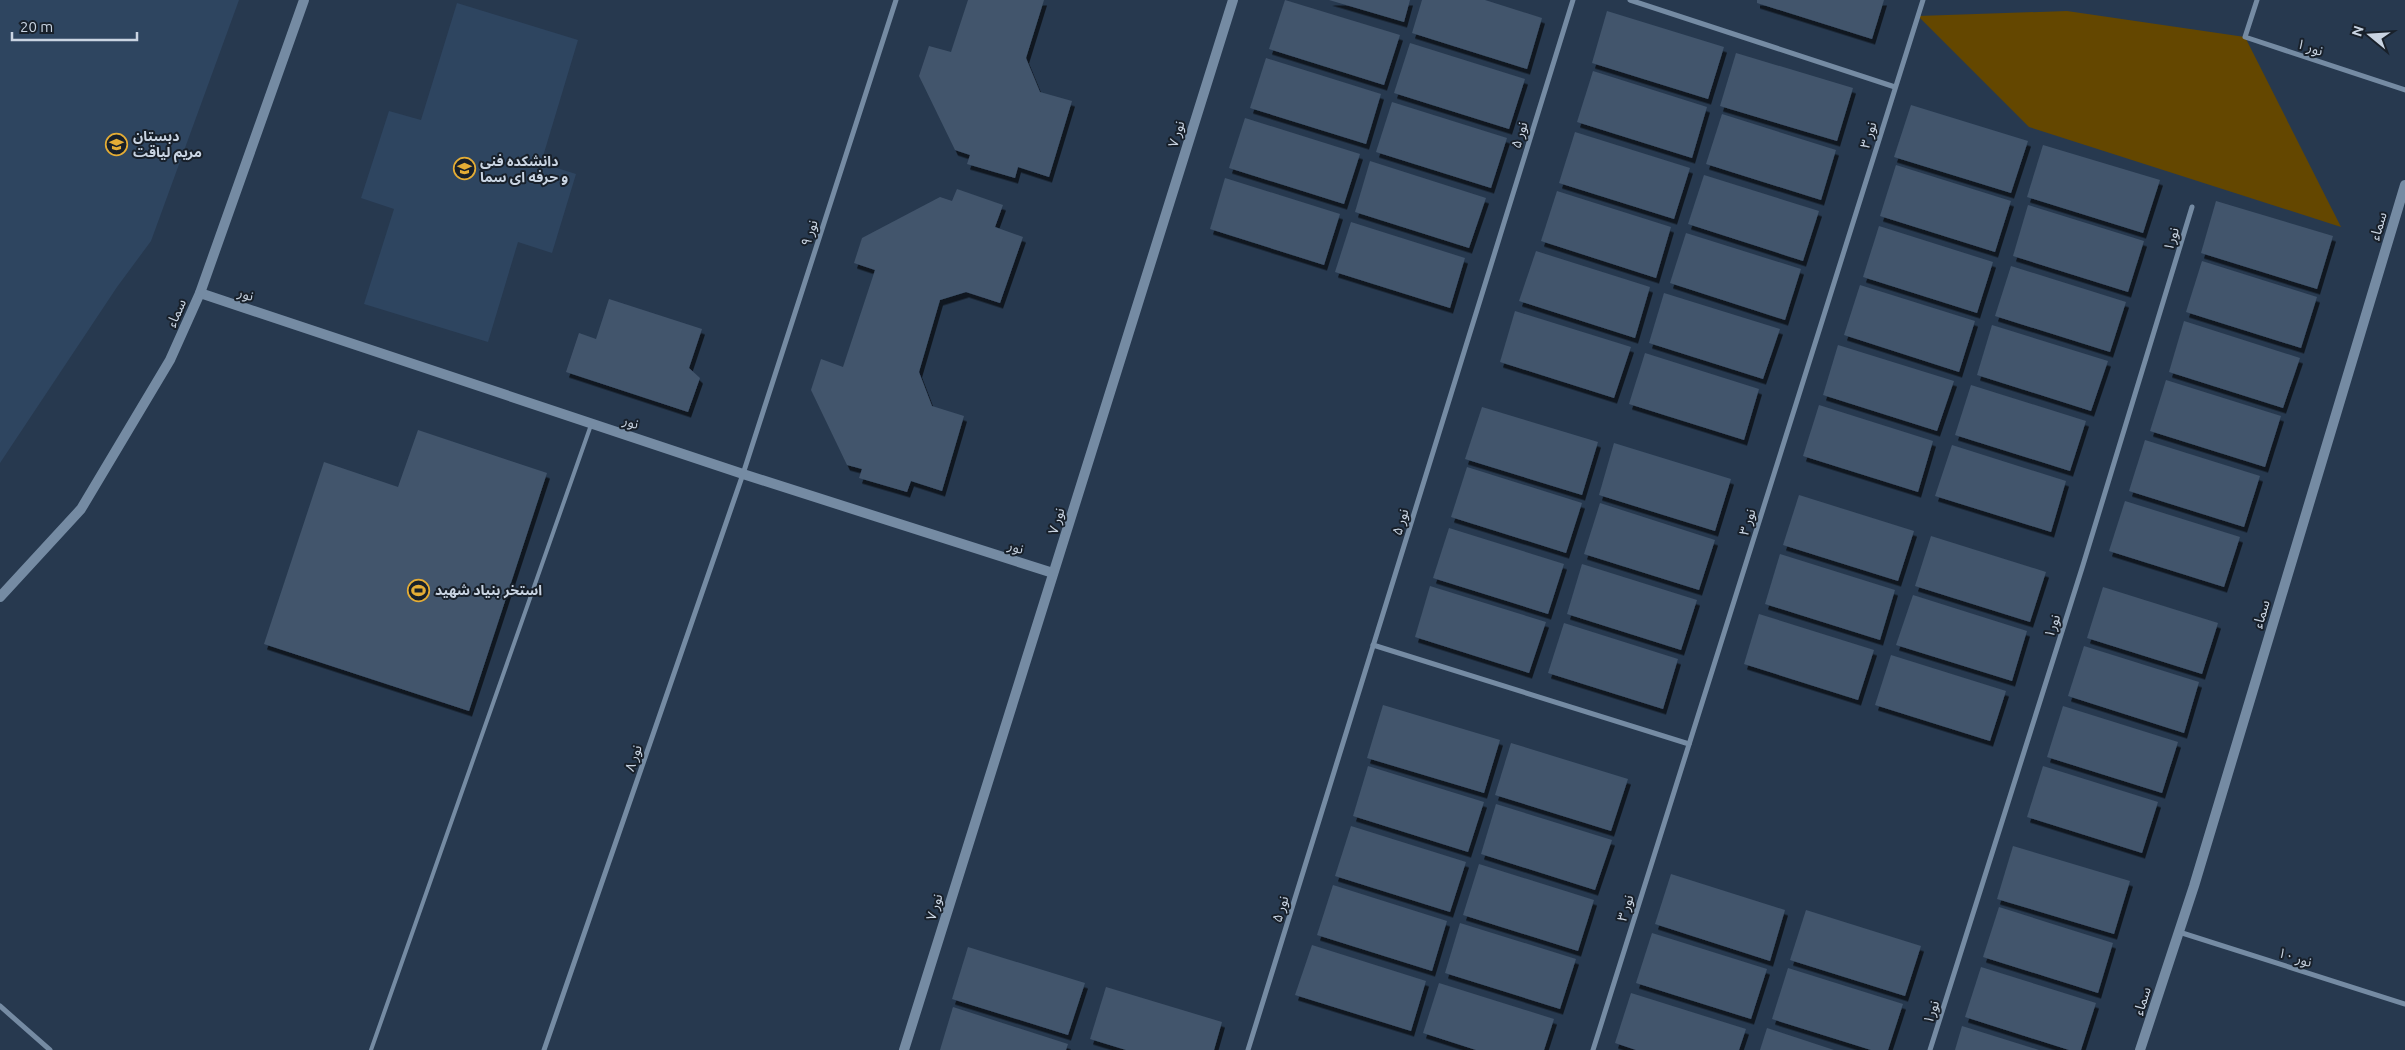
<svg xmlns="http://www.w3.org/2000/svg" width="2405" height="1050" font-family="Ubuntu,'Noto Sans Arabic',sans-serif">
<style>
.built{fill:#2e4560}
.green{fill:#644700}
.building{fill:#42556c;filter:url(#shadow)}
.lines{fill:none;stroke-linecap:round;stroke-linejoin:round}
.lane{stroke:#758ba3;stroke-width:4}
.street{stroke:#758ba3;stroke-width:5}
.secondary{stroke:#758ba3;stroke-width:10}
.labels{text-anchor:middle;dominant-baseline:central;stroke-width:4;stroke-linejoin:round;paint-order:stroke}
.street-label{font-size:14px;fill:#c9d4e2;stroke:#18202a}
.poi-label{font-size:14px;font-weight:bold;fill:#c9d4e2;stroke:#18202a;text-anchor:start}
</style>
<defs>
<filter id="shadow"><feDropShadow dx="3" dy="5.5" stdDeviation="0" flood-color="#0009"/></filter>
</defs>
<rect width="100%" height="100%" fill="#27394f"/>
<g class="built">
<path d="M 0,0 L 239,0 L 151,241 L 117,287 L 0,463 Z"/>
<path d="M 457,3 L 578,40 L 541,163 L 576,174 L 552,253 L 518,242 L 488,342 L 364,304 L 394,209 L 361,198 L 389,111 L 421,120 Z"/>
</g>
<path class="green" d="M 2067,11 L 2245,37 L 2341,227 L 2029,127 L 1918,16 Z"/>
<g class="building">
<path d="M 968,0 L 1044,0 L 1026,58 L 1040,92 L 1072,101 L 1049,177 L 1018,167 L 1015,178 L 967,164 L 970,155 L 955,150 L 919,76 L 929,46 L 951,52 Z"/>
<path d="M 1285,0 L 1400,35 L 1384,85 L 1269,49 Z"/>
<path d="M 1329,0 L 1410,0 L 1404,22 Z"/>
<path d="M 1422,0 L 1485,0 L 1542,18 L 1527,69 L 1412,33 Z"/>
<path d="M 1757,0 L 1884,0 L 1872,39 L 1757,3 Z"/>
<path d="M 1607,11 L 1724,47 L 1708,99 L 1592,63 Z"/>
<path d="M 1410,43 L 1525,79 L 1509,129 L 1394,93 Z"/>
<path d="M 1736,53 L 1853,88 L 1837,141 L 1720,106 Z"/>
<path d="M 1266,58 L 1381,94 L 1366,144 L 1250,108 Z"/>
<path d="M 1593,71 L 1707,107 L 1692,158 L 1577,122 Z"/>
<path d="M 1392,102 L 1507,138 L 1491,188 L 1376,152 Z"/>
<path d="M 1911,105 L 2028,141 L 2011,193 L 1894,157 Z"/>
<path d="M 1722,114 L 1836,150 L 1821,200 L 1706,164 Z"/>
<path d="M 1245,118 L 1360,154 L 1344,204 L 1229,168 Z"/>
<path d="M 1575,132 L 1690,168 L 1674,219 L 1559,183 Z"/>
<path d="M 2043,145 L 2160,180 L 2143,233 L 2027,197 Z"/>
<path d="M 1370,161 L 1486,198 L 1469,248 L 1355,212 Z"/>
<path d="M 1896,165 L 2011,201 L 1995,252 L 1880,216 Z"/>
<path d="M 1704,175 L 1819,211 L 1803,261 L 1688,224 Z"/>
<path d="M 1225,178 L 1340,214 L 1324,265 L 1210,229 Z"/>
<path d="M 957,189 L 1003,205 L 995,227 L 1023,237 L 1000,303 L 966,292 L 940,300 L 919,372 L 932,406 L 964,416 L 942,491 L 911,481 L 907,492 L 859,478 L 862,469 L 847,465 L 811,390 L 821,359 L 843,367 L 875,270 L 854,263 L 862,238 L 940,197 L 952,201 Z"/>
<path d="M 1557,191 L 1671,227 L 1656,278 L 1541,241 Z"/>
<path d="M 2216,201 L 2333,236 L 2317,289 L 2201,253 Z"/>
<path d="M 2028,205 L 2144,241 L 2128,292 L 2013,256 Z"/>
<path d="M 1351,222 L 1465,258 L 1450,308 L 1335,272 Z"/>
<path d="M 1879,226 L 1993,262 L 1977,313 L 1863,277 Z"/>
<path d="M 1686,233 L 1801,269 L 1785,320 L 1670,283 Z"/>
<path d="M 1536,251 L 1650,287 L 1635,338 L 1519,301 Z"/>
<path d="M 2202,261 L 2317,297 L 2301,348 L 2186,312 Z"/>
<path d="M 2011,266 L 2126,302 L 2110,352 L 1995,316 Z"/>
<path d="M 1860,285 L 1975,321 L 1959,372 L 1844,335 Z"/>
<path d="M 1664,293 L 1780,329 L 1763,379 L 1649,343 Z"/>
<path d="M 609,299 L 702,329 L 689,368 L 700,378 L 688,412 L 566,372 L 579,333 L 596,339 Z"/>
<path d="M 1515,311 L 1631,347 L 1614,398 L 1500,362 Z"/>
<path d="M 2184,321 L 2300,358 L 2283,408 L 2169,372 Z"/>
<path d="M 1992,325 L 2108,361 L 2091,411 L 1977,375 Z"/>
<path d="M 1838,345 L 1954,381 L 1937,431 L 1823,395 Z"/>
<path d="M 1645,353 L 1759,389 L 1744,440 L 1629,404 Z"/>
<path d="M 2166,380 L 2281,416 L 2265,467 L 2150,431 Z"/>
<path d="M 1971,385 L 2086,421 L 2070,471 L 1955,435 Z"/>
<path d="M 1819,405 L 1933,441 L 1918,492 L 1803,456 Z"/>
<path d="M 1482,407 L 1598,442 L 1582,495 L 1465,459 Z"/>
<path d="M 418,430 L 547,473 L 469,711 L 264,644 L 324,462 L 398,487 Z"/>
<path d="M 2145,440 L 2260,476 L 2244,527 L 2129,491 Z"/>
<path d="M 1614,443 L 1731,479 L 1715,531 L 1599,495 Z"/>
<path d="M 1952,445 L 2066,481 L 2051,532 L 1935,496 Z"/>
<path d="M 1467,467 L 1582,503 L 1566,553 L 1451,517 Z"/>
<path d="M 1799,495 L 1914,531 L 1898,581 L 1783,545 Z"/>
<path d="M 2125,501 L 2240,537 L 2224,587 L 2109,551 Z"/>
<path d="M 1600,503 L 1715,540 L 1699,590 L 1584,554 Z"/>
<path d="M 1449,528 L 1564,564 L 1548,614 L 1433,578 Z"/>
<path d="M 1931,536 L 2046,572 L 2030,622 L 1915,586 Z"/>
<path d="M 1780,554 L 1895,590 L 1880,640 L 1765,604 Z"/>
<path d="M 1582,564 L 1697,600 L 1681,650 L 1567,614 Z"/>
<path d="M 1430,586 L 1546,622 L 1529,673 L 1415,637 Z"/>
<path d="M 2103,587 L 2218,623 L 2202,674 L 2087,638 Z"/>
<path d="M 1913,595 L 2027,631 L 2012,681 L 1896,645 Z"/>
<path d="M 1759,614 L 1874,650 L 1858,700 L 1744,664 Z"/>
<path d="M 1564,623 L 1678,659 L 1663,709 L 1548,673 Z"/>
<path d="M 2084,646 L 2199,682 L 2184,733 L 2068,696 Z"/>
<path d="M 1891,655 L 2006,691 L 1990,741 L 1875,705 Z"/>
<path d="M 1383,705 L 1500,740 L 1484,793 L 1367,758 Z"/>
<path d="M 2063,706 L 2178,742 L 2162,793 L 2047,757 Z"/>
<path d="M 1511,743 L 1628,779 L 1611,831 L 1495,795 Z"/>
<path d="M 1368,766 L 1484,802 L 1468,852 L 1353,816 Z"/>
<path d="M 2043,766 L 2158,802 L 2142,853 L 2027,817 Z"/>
<path d="M 1496,804 L 1612,840 L 1595,890 L 1481,854 Z"/>
<path d="M 1351,826 L 1466,862 L 1450,912 L 1335,876 Z"/>
<path d="M 2013,846 L 2130,881 L 2114,934 L 1997,899 Z"/>
<path d="M 1479,864 L 1594,900 L 1578,951 L 1463,915 Z"/>
<path d="M 1671,874 L 1785,910 L 1770,961 L 1655,924 Z"/>
<path d="M 1333,885 L 1447,921 L 1432,971 L 1317,935 Z"/>
<path d="M 1999,907 L 2113,943 L 2098,993 L 1983,957 Z"/>
<path d="M 1806,910 L 1921,946 L 1905,996 L 1790,960 Z"/>
<path d="M 1460,923 L 1576,959 L 1560,1009 L 1445,973 Z"/>
<path d="M 1652,933 L 1767,969 L 1751,1019 L 1636,983 Z"/>
<path d="M 1312,945 L 1426,981 L 1411,1031 L 1295,995 Z"/>
<path d="M 968,947 L 1085,983 L 1068,1035 L 952,999 Z"/>
<path d="M 1981,967 L 2096,1003 L 2081,1050 L 2069,1050 L 1965,1017 Z"/>
<path d="M 1788,968 L 1903,1004 L 1888,1050 L 1871,1050 L 1772,1019 Z"/>
<path d="M 1439,983 L 1554,1019 L 1544,1050 L 1476,1050 L 1423,1033 Z"/>
<path d="M 1106,987 L 1222,1022 L 1214,1050 L 1126,1050 L 1090,1039 Z"/>
<path d="M 1631,993 L 1746,1029 L 1739,1050 L 1636,1050 L 1615,1043 Z"/>
<path d="M 953,1007 L 1068,1044 L 1066,1050 L 940,1050 Z"/>
<path d="M 1962,1026 L 2039,1050 L 1955,1050 Z"/>
<path d="M 1767,1028 L 1834,1050 L 1760,1050 Z"/>
</g>
<g class="lines">
<path class="lane" d="M 371,1050 L 591,425"/>
<g class="street">
<path d="M 1630,0 L 1895,87"/>
<path d="M 2257,0 L 2245,37 L 2405,90"/>
<path d="M 1373,645 L 1689,744"/>
<path d="M 2179,932 L 2405,1004"/>
<path d="M 0,1006 L 50,1050"/>
<path d="M 544,1050 L 743,474 L 896,0"/>
<path d="M 1248,1050 L 1573,0"/>
<path d="M 1593,1050 L 1923,0"/>
<path d="M 1930,1050 L 2083,565 L 2192,207"/>
</g>
<g class="secondary">
<path d="M 200,293 L 743,474 L 1053,573"/>
<path d="M 0,597 L 81,509 L 170,360 L 200,293 L 304,0"/>
<path d="M 904,1050 L 1233,0"/>
<path d="M 2140,1050 L 2194,886 L 2405,185"/>
</g>
</g>
<defs>
<symbol id="school-ring" viewBox="-11 -11 22 22"><circle r="9.5" fill="#18202a" stroke="#e5ad35" stroke-width="1.5"/><path d="M0-5L7-2L0 1L-7-2ZM-4 1L0 2.5L4 1V4Q0 6-4 4Z" fill="#e5ad35"/></symbol>
<symbol id="university-ring" viewBox="-11 -11 22 22"><circle r="9.5" fill="#18202a" stroke="#e5ad35" stroke-width="1.5"/><path d="M0-5L7-2L0 1L-7-2ZM-4 1L0 2.5L4 1V4Q0 6-4 4Z" fill="#e5ad35"/></symbol>
<symbol id="stadium-ring" viewBox="-11 -11 22 22"><circle r="9.5" fill="#18202a" stroke="#e5ad35" stroke-width="1.5"/><path d="M0-5a6.5 5 0 1 0 0 10a6.5 5 0 1 0 0-10ZM-3.5-1.8h7v3.6h-7Z" fill="#e5ad35"/></symbol>
</defs>
<g fill-rule="evenodd">
<use href="#school-ring" x="104" y="132" width="25" height="25"/>
<use href="#university-ring" x="452" y="156" width="25" height="25"/>
<use href="#stadium-ring" x="406" y="578" width="25" height="25"/>
</g>
<g class="labels">
<g class="street-label">
<text transform="translate(2310 47) rotate(19)">نور ۱</text>
<text transform="translate(1176 134) rotate(-73)">نور ۷</text>
<text transform="translate(1519 135) rotate(-73)">نور ۵</text>
<text transform="translate(1868 135) rotate(-73)">نور ۳</text>
<text transform="translate(2378 226) rotate(-73)">سماء</text>
<text transform="translate(809 233) rotate(-72)">نور ۹</text>
<text transform="translate(2171 239) rotate(-73)">نور۱</text>
<text transform="translate(246 294) rotate(18)">نور</text>
<text transform="translate(176 313) rotate(-66)">سماء</text>
<text transform="translate(631 422) rotate(18)">نور</text>
<text transform="translate(1056 521) rotate(-73)">نور ۷</text>
<text transform="translate(1400 522) rotate(-73)">نور ۵</text>
<text transform="translate(1747 522) rotate(-73)">نور ۳</text>
<text transform="translate(1016 547) rotate(18)">نور</text>
<text transform="translate(2261 614) rotate(-73)">سماء</text>
<text transform="translate(2052 626) rotate(-72)">نور۱</text>
<text transform="translate(633 758) rotate(-71)">نور ۸</text>
<text transform="translate(934 907) rotate(-73)">نور ۷</text>
<text transform="translate(1625 908) rotate(-73)">نور ۳</text>
<text transform="translate(1280 909) rotate(-73)">نور ۵</text>
<text transform="translate(2295 957) rotate(18)">نور ۱۰</text>
<text transform="translate(2142 1001) rotate(-72)">سماء</text>
<text transform="translate(1931 1012) rotate(-72)">نور۱</text>
</g>
<g class="poi-label">
<text x="133" y="136">دبستان<tspan x="133" dy="16">مریم لیاقت</tspan></text>
<text x="480" y="161">دانشکده فنی<tspan x="480" dy="16">و حرفه ای سما</tspan></text>
<text x="435" y="590">استخر بنیاد شهید</text>
</g>
</g>
<g transform="translate(2370 35) rotate(288)" stroke="#18202a" stroke-width="4" paint-order="stroke">
<path d="M0-4L9 19L0 12L-9 19Z" fill="#c9d4e2"/>
<text y="-8" font-size="14" font-weight="bold" text-anchor="middle" fill="#c9d4e2">N</text>
</g>
<path d="M12 32v8h125v-8" fill="none" stroke="#c9d4e2" stroke-width="2.5"/>
<text x="20" y="32" font-size="15" fill="#c9d4e2" stroke="#18202a" stroke-width="4" paint-order="stroke">20 m</text>
</svg>
